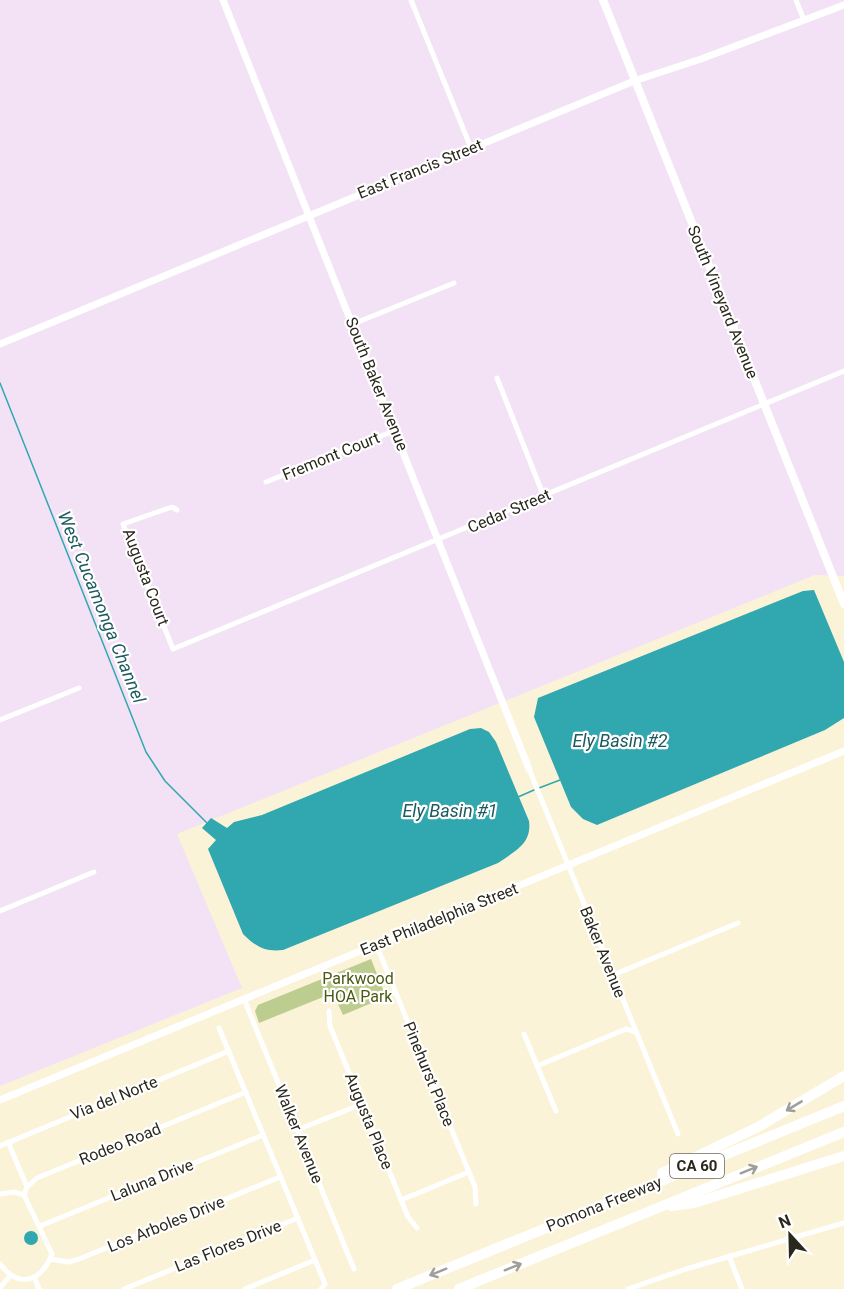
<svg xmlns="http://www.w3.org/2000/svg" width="844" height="1289" font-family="Roboto,sans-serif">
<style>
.industrial{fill:#f3e2f5}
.green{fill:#bccd8f}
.water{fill:#31a7af}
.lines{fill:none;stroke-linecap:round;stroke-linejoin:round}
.stream{stroke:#31a7af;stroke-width:1.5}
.minor{stroke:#fff;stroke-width:5}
.tertiary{stroke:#fff;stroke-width:7}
.secondary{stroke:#fff;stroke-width:8}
.motorway{stroke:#fff;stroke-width:10}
.oneway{stroke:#9f9e99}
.labels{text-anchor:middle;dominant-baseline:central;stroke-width:4.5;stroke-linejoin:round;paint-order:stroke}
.shield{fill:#fff;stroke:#6a6860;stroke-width:1.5}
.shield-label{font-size:15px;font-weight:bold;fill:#2a271c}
.street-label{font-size:16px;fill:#2a271c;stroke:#fff}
.park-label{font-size:16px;fill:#4a5913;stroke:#fff}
.water-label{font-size:18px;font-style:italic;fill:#1c5b5f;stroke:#fff}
</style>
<rect width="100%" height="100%" fill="#fbf3d7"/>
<path class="industrial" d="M 0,0 L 844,0 L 844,576 L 815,575 L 177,834 L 242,988 L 0,1086 Z"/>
<path class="green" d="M 371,959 L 386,997 L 343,1015 L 333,993 L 259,1023 L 255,1011 L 258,1005 Z"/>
<g class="water">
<path d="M 814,590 L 844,662 L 844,718 L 825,730 L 597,825 L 583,819 L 571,807 L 534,717 L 538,698 L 803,591 Z"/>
<path d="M 481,728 L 489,732 L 496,742 L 529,821 C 532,844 515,851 498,863 L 283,950 C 265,952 256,947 243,934 L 208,849 L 216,840 L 202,828 L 211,818 L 227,828 L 234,822 L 262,815 L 470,729 Z"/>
<circle cx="31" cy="1238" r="7"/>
</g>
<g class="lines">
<g class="stream">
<path d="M 0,383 L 146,752 L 165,781 L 207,823"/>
<path d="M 539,788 L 560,780"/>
<path d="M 518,797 L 534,790"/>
</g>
<g class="minor">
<path d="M 411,0 L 471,148"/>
<path d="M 796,0 L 804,20"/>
<path d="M 353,324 L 454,283"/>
<path d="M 497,378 L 544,497"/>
<path d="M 266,482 L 396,430"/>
<path d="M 177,510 L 172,507 L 123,524 L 173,649 L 844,371"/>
<path d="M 0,720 L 79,688"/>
<path d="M 529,769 L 678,1134"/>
<path d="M 0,911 L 94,872"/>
<path d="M 376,944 L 475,1187 L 476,1204"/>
<path d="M 613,975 L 738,923"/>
<path d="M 244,999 L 354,1269"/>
<path d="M 329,1011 L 330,1026 L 408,1217 L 417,1228"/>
<path d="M 219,1028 L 325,1284 L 321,1289"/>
<path d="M 524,1034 L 556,1111"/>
<path d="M 537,1066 L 626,1029 L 636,1032"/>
<path d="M 297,1130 L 362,1104"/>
<path d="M 8,1142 L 27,1187"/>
<path d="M 0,1146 L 229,1051"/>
<path d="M 0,1194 L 14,1192 L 24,1195"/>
<path d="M 24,1195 L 27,1187 L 37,1178 L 246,1092"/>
<path d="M 401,1200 L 469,1172"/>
<path d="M 40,1226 L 263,1135"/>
<path d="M 729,1256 L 742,1289"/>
<path d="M 50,1259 L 69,1262 L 79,1259 L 280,1177"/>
<path d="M 0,1264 C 19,1289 41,1282 52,1254 L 24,1195"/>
<path d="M 35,1279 L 39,1289"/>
<path d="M 0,1288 L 9,1277"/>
<path d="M 124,1289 L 298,1218"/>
<path d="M 245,1289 L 315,1260"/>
<path d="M 628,1289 L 686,1269 L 844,1223"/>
</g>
<g class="tertiary">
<path d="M 223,0 L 529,769"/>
<path d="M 0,344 L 634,81 L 701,59 L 844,5"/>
<path d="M 0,1100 L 844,751"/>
</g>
<path class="secondary" d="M 603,0 L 844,604"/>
<g class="motorway">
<path d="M 662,1173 L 758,1127 L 844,1076"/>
<path d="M 671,1206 L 694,1203 L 844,1156"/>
<path d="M 397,1289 L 844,1106"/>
<path d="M 459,1289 L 844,1132"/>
</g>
</g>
<defs><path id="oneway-shaft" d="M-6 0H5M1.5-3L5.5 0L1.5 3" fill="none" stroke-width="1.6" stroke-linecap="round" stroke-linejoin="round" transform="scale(1.5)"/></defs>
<g class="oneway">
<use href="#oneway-shaft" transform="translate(794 1106) rotate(149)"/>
<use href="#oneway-shaft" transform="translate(749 1170) rotate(-22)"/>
<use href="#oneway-shaft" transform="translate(513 1267) rotate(-22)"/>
<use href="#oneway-shaft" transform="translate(438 1272) rotate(158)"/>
</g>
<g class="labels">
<rect class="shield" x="670" y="1154" width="54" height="24" rx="4.5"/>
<g class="shield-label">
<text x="697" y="1166">CA 60</text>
</g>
<g class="street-label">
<text transform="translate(420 169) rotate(-22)">East Francis Street</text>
<text transform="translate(723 302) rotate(68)">South Vineyard Avenue</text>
<text transform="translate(377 384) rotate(68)">South Baker Avenue</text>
<text transform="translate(331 456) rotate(-22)">Fremont Court</text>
<text transform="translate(509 511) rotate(-23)">Cedar Street</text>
<text transform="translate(146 577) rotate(69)">Augusta Court</text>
<text transform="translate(439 919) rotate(-22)">East Philadelphia Street</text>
<text transform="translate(603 952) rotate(68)">Baker Avenue</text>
<text transform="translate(429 1074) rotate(68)">Pinehurst Place</text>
<text transform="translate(114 1098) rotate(-22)">Via del Norte</text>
<text transform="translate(369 1121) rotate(68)">Augusta Place</text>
<text transform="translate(299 1134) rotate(68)">Walker Avenue</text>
<text transform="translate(120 1144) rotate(-22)">Rodeo Road</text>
<text transform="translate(152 1180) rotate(-22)">Laluna Drive</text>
<text transform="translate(604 1204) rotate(-22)">Pomona Freeway</text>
<text transform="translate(166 1224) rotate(-22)">Los Arboles Drive</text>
<text transform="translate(228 1246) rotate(-22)">Las Flores Drive</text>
</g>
<g class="park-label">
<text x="358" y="978">Parkwood<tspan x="358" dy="18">HOA Park</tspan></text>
</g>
<g class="water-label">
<text transform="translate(102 607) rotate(68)">West Cucamonga Channel</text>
<text x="620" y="740">Ely Basin #2</text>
<text x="450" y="810">Ely Basin #1</text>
</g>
</g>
<g transform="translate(790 1235) rotate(338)" stroke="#ffffff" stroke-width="4.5" paint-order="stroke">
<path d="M0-4.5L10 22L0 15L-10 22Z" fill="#2a271c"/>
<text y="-9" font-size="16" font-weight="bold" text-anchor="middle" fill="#2a271c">N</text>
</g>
</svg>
